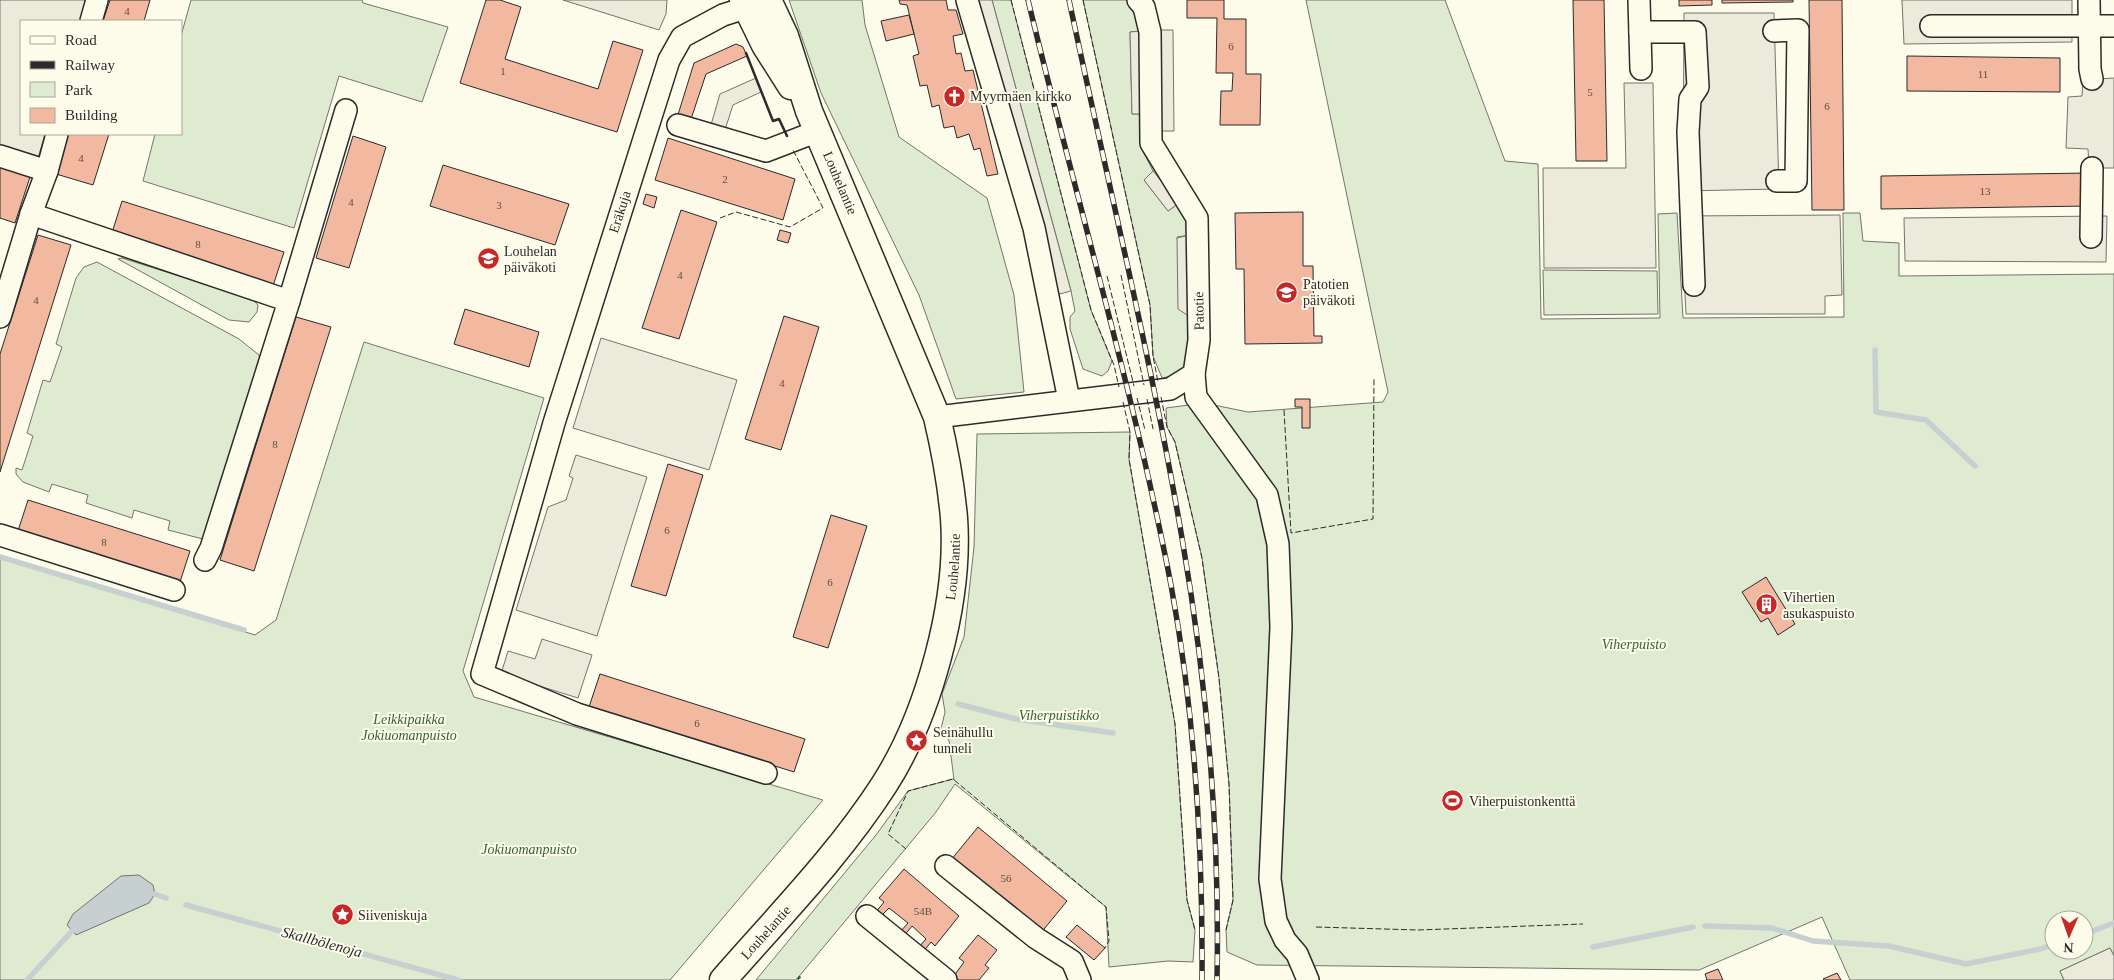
<svg xmlns="http://www.w3.org/2000/svg" width="2114" height="980" font-family="'Times New Roman',serif">
<style>
.green{fill:#deebd1;stroke:#74746e;fill-rule:evenodd}
.parking{fill:#eceadb;stroke:#74746e}
.water{fill:#c7d0d0;stroke:#74746e}
.lines{fill:none;stroke-linecap:round;stroke-linejoin:round}
.stream{stroke:#c7d0d0;stroke-width:5.5}
.building{fill:#f2b8a0;stroke:#2b2b2b}
.minor-casing{stroke:#2b2b2b;stroke-width:24}
.major-casing{stroke:#2b2b2b;stroke-width:29}
.minor{stroke:#fdfbea;stroke-width:21}
.major{stroke:#fdfbea;stroke-width:26}
.rail-casing{stroke:#2b2b2b;stroke-width:5.5}
.rail{stroke:#fdfbea;stroke-width:4;stroke-dasharray:11;stroke-linecap:butt}
.hedge{stroke:#34623c;stroke-width:4;stroke-dasharray:2.5 4;stroke-linecap:butt}
.fence{stroke:#2b2b2b;stroke-width:1;stroke-dasharray:6 2.5;stroke-linecap:butt}
.wall{stroke:#2b2b2b;stroke-width:2.5}
.labels{text-anchor:middle;dominant-baseline:central;stroke-width:4;stroke-linejoin:round;paint-order:stroke}
.number-label{font-size:11px;fill:#5d4e48}
.poi-label{font-size:14px;fill:#2b2b2b;stroke:#fdfbea;text-anchor:start}
.street-label{font-size:14px;fill:#2b2b2b;stroke:#fdfbea}
.park-label{font-size:14px;font-style:italic;fill:#34623c;stroke:#fdfbea}
.water-label{font-size:15px;font-style:italic;fill:#2b2b2b;stroke:#fdfbea}
</style>
<rect width="100%" height="100%" fill="#fdfbea"/>
<g class="green">
<path d="M 191,0 L 362,0 L 363,3 L 448,27 L 422,102 L 339,76 L 294,228 L 143,181 L 155,134 L 181,134 L 181,36 Z"/>
<path d="M 789,0 L 862,0 L 865,25 L 899,137 L 987,198 L 1014,295 L 1024,392 L 956,399 L 919,295 L 821,93 Z"/>
<path d="M 992,0 L 1011,0 L 1091,310 L 1112,361 L 1108,371 L 1102,376 L 1083,369 L 1070,329 L 1070,317 L 1075,311 L 1071,291 Z"/>
<path d="M 1083,0 L 1128,0 L 1139,19 L 1141,31 L 1130,32 L 1132,114 L 1144,114 L 1144,153 L 1153,171 L 1144,180 L 1168,211 L 1179,203 L 1188,216 L 1190,235 L 1177,237 L 1190,317 L 1191,354 L 1183,374 L 1162,378 L 1153,356 L 1150,305 Z"/>
<path d="M 1306,0 L 1445,0 L 1505,161 L 1538,164 L 1541,319 L 1660,318 L 1658,214 L 1677,213 L 1683,318 L 1844,317 L 1843,213 L 1860,213 L 1863,241 L 1899,243 L 1899,276 L 2114,274 L 2114,956 L 2110,948 L 2060,971 L 2064,980 L 1850,980 L 1822,917 L 1699,970 L 1257,965 L 1227,952 L 1226,930 L 1233,900 L 1229,784 L 1219,678 L 1202,558 L 1175,442 L 1167,427 L 1166,408 L 1204,403 L 1248,412 L 1383,402 L 1388,392 ZM 2054,920 L 2084,920 L 2084,950 L 2054,950 Z"/>
<path d="M 122,258 L 252,299 L 258,305 L 257,312 L 249,322 L 229,320 L 118,259 Z"/>
<path d="M 97,262 L 239,339 L 259,355 L 260,363 L 203,539 L 168,530 L 170,521 L 134,510 L 132,518 L 86,503 L 88,495 L 52,484 L 49,492 L 23,482 L 16,474 L 16,468 L 22,470 L 33,436 L 27,433 L 43,380 L 50,382 L 62,347 L 56,344 L 76,278 L 84,267 Z"/>
<path d="M 1543,270 L 1657,271 L 1658,314 L 1544,315 Z"/>
<path d="M 364,342 L 544,398 L 463,671 L 474,697 L 823,800 L 670,980 L 0,980 L 0,555 L 255,635 L 276,620 Z"/>
<path d="M 1130,432 L 1129,459 L 1175,724 L 1187,900 L 1195,930 L 1193,962 L 1168,961 L 1109,967 L 1106,907 L 955,784 L 936,812 L 796,980 L 756,980 L 876,835 L 908,791 L 953,779 L 954,780 L 949,740 L 940,733 L 945,712 L 942,694 L 964,637 L 974,547 L 977,434 Z"/>
</g>
<g class="parking">
<path d="M 0,0 L 88,0 L 81,21 L 21,21 L 21,134 L 45,134 L 36,165 L 0,154 Z"/>
<path d="M 563,0 L 667,0 L 666,14 L 659,30 Z"/>
<path d="M 967,0 L 992,0 L 1071,291 L 1048,297 Z"/>
<path d="M 1902,0 L 2072,0 L 2072,42 L 1904,44 Z"/>
<path d="M 1684,13 L 1774,13 L 1779,189 L 1683,191 Z"/>
<path d="M 1160,30 L 1173,30 L 1174,131 L 1161,131 Z"/>
<path d="M 1141,31 L 1144,114 L 1132,114 L 1130,32 Z"/>
<path d="M 756,78 L 761,92 L 733,105 L 722,139 L 708,135 L 720,94 Z"/>
<path d="M 2114,78 L 2114,168 L 2089,168 L 2088,149 L 2066,148 L 2068,97 L 2082,96 L 2083,80 Z"/>
<path d="M 1624,83 L 1653,83 L 1656,268 L 1544,268 L 1543,168 L 1626,168 Z"/>
<path d="M 1153,171 L 1179,203 L 1168,211 L 1144,180 Z"/>
<path d="M 1840,215 L 1842,295 L 1825,296 L 1825,314 L 1686,314 L 1681,216 Z"/>
<path d="M 2107,216 L 2106,262 L 1905,261 L 1904,218 Z"/>
<path d="M 1190,235 L 1190,317 L 1178,309 L 1177,238 Z"/>
<path d="M 601,338 L 737,380 L 709,470 L 573,428 Z"/>
<path d="M 576,455 L 647,477 L 597,636 L 516,610 L 548,507 L 566,500 L 573,478 L 569,476 Z"/>
<path d="M 542,639 L 592,655 L 578,698 L 501,674 L 508,651 L 535,659 Z"/>
<path d="M 2110,948 L 2114,956 L 2114,980 L 2064,980 L 2060,971 Z"/>
</g>
<path class="water" d="M 139,875 L 153,885 L 155,894 L 149,903 L 76,935 L 67,925 L 73,914 L 121,876 Z"/>
<g class="lines">
<g class="stream">
<path d="M 1875,350 L 1876,412 L 1926,420 L 1975,466"/>
<path d="M 0,557 L 244,630"/>
<path d="M 958,704 L 1016,719 L 1113,733"/>
<path d="M 155,894 L 166,898"/>
<path d="M 186,905 L 458,980"/>
<path d="M 1705,926 L 1772,928 L 1813,941 L 1889,946 L 1966,964 L 2040,949 L 2054,944"/>
<path d="M 2084,934 L 2114,923"/>
<path d="M 1593,947 L 1693,927"/>
<path d="M 27,980 L 72,931"/>
</g>
</g>
<g class="building">
<path d="M 110,0 L 150,0 L 144,21 L 103,21 Z"/>
<path d="M 486,0 L 500,0 L 521,7 L 505,59 L 598,89 L 613,41 L 643,50 L 617,132 L 460,83 Z"/>
<path d="M 899,0 L 946,0 L 948,10 L 956,10 L 963,34 L 953,36 L 956,54 L 961,53 L 965,71 L 973,70 L 998,174 L 987,176 L 980,148 L 974,150 L 969,134 L 957,138 L 954,126 L 944,128 L 939,105 L 932,107 L 927,85 L 920,86 L 913,56 L 919,54 L 907,5 L 900,4 Z"/>
<path d="M 1187,0 L 1224,0 L 1224,19 L 1246,19 L 1246,74 L 1261,74 L 1260,125 L 1220,125 L 1221,91 L 1232,91 L 1233,73 L 1216,73 L 1217,18 L 1187,18 Z"/>
<path d="M 1573,0 L 1604,0 L 1607,161 L 1576,161 Z"/>
<path d="M 1679,0 L 1712,0 L 1712,5 L 1679,6 Z"/>
<path d="M 1722,0 L 1793,0 L 1793,2 L 1722,3 Z"/>
<path d="M 1809,0 L 1842,0 L 1844,210 L 1812,210 Z"/>
<path d="M 909,15 L 914,34 L 886,41 L 881,21 Z"/>
<path d="M 736,44 L 743,47 L 747,56 L 706,74 L 690,122 L 677,118 L 694,63 Z"/>
<path d="M 1907,56 L 2060,58 L 2060,92 L 1907,91 Z"/>
<path d="M 68,134 L 109,134 L 93,185 L 56,174 Z"/>
<path d="M 353,136 L 386,147 L 349,268 L 316,258 Z"/>
<path d="M 668,138 L 795,179 L 783,220 L 655,180 Z"/>
<path d="M 443,165 L 569,204 L 555,245 L 430,206 Z"/>
<path d="M 0,167 L 30,177 L 15,223 L 0,218 Z"/>
<path d="M 2089,173 L 2090,206 L 1881,209 L 1881,176 Z"/>
<path d="M 646,194 L 657,197 L 654,208 L 643,204 Z"/>
<path d="M 122,201 L 284,252 L 273,286 L 111,236 Z"/>
<path d="M 681,210 L 717,222 L 679,339 L 642,328 Z"/>
<path d="M 1303,212 L 1303,266 L 1313,266 L 1314,336 L 1322,336 L 1322,343 L 1245,344 L 1244,269 L 1236,269 L 1235,213 Z"/>
<path d="M 780,230 L 791,233 L 788,243 L 777,240 Z"/>
<path d="M 38,235 L 71,245 L 0,472 L 0,354 Z"/>
<path d="M 465,309 L 539,332 L 529,367 L 454,344 Z"/>
<path d="M 784,316 L 819,327 L 781,450 L 745,439 Z"/>
<path d="M 296,317 L 331,327 L 254,571 L 220,560 Z"/>
<path d="M 1295,399 L 1310,399 L 1310,428 L 1302,428 L 1302,407 L 1295,407 Z"/>
<path d="M 668,464 L 703,475 L 666,596 L 631,586 Z"/>
<path d="M 28,500 L 190,551 L 179,585 L 17,534 Z"/>
<path d="M 831,515 L 867,526 L 828,648 L 793,637 Z"/>
<path d="M 1766,577 L 1795,624 L 1778,635 L 1768,618 L 1761,622 L 1742,592 Z"/>
<path d="M 600,674 L 805,739 L 794,772 L 589,707 Z"/>
<path d="M 978,827 L 1067,901 L 1040,934 L 951,860 Z"/>
<path d="M 904,869 L 959,916 L 935,946 L 931,942 L 923,952 L 918,948 L 926,939 L 923,936 L 912,926 L 904,936 L 900,932 L 908,923 L 889,908 L 881,916 L 876,912 L 884,902 L 879,898 Z"/>
<path d="M 1077,925 L 1105,948 L 1094,960 L 1066,937 Z"/>
<path d="M 978,935 L 997,950 L 985,965 L 989,968 L 979,980 L 959,980 L 954,976 L 964,962 L 959,958 Z"/>
<path d="M 1718,969 L 1723,980 L 1707,980 L 1705,974 Z"/>
<path d="M 1837,973 L 1841,980 L 1824,980 L 1823,979 Z"/>
</g>
<g class="lines">
<defs>
<g id="minor">
<path d="M 967,0 L 1034,228 L 1069,400"/>
<path d="M 1639,0 L 1641,69"/>
<path d="M 2089,0 L 2090,69 L 2092,79"/>
<path d="M 761,3 L 723,15 L 682,37 L 669,60 L 554,423 L 482,674 L 577,714 L 766,773"/>
<path d="M 91,21 L 97,0"/>
<path d="M 1931,26 L 2114,26"/>
<path d="M 1774,31 L 1798,30 L 1796,181 L 1777,181"/>
<path d="M 1640,32 L 1695,32 L 1698,87 L 1690,99 L 1688,132 L 1694,285"/>
<path d="M 678,125 L 766,151 L 818,131"/>
<path d="M 0,156 L 47,171 L 31,214 L 289,301 L 211,548 L 205,560"/>
<path d="M 47,171 L 57,134"/>
<path d="M 2091,237 L 2092,168"/>
<path d="M 289,301 L 346,110"/>
<path d="M 0,317 L 31,214"/>
<path d="M 1194,374 L 1196,397 L 1267,495 L 1278,544 L 1281,627 L 1270,879 L 1276,921 L 1285,940 L 1297,954 L 1308,980"/>
<path d="M 937,417 L 1170,389 L 1194,374 L 1199,340 L 1197,218 L 1151,143 L 1150,32 L 1144,7 L 1138,0"/>
<path d="M 0,535 L 174,590"/>
<path d="M 946,866 L 1036,938 L 1072,961 L 1080,980"/>
<path d="M 867,916 L 946,980"/>
</g>
<g id="major">
<path d="M 743,0 L 765,45 L 791,86"/>
<path id="s1" d="M 723,980 C 778,917 839,855 884,785 C 929,715 960,601 954,518 C 951,484 945,451 937,417 L 809,111 L 785,36 L 768,0"/>
</g>
</defs>
<use href="#minor" class="minor-casing"/>
<use href="#major" class="major-casing"/>
<use href="#minor" class="minor"/>
<use href="#major" class="major"/>
<defs>
<g id="rail">
<path d="M 1028,0 C 1075,195 1133,388 1171,585 C 1195,715 1203,848 1202,980"/>
<path d="M 1069,0 C 1107,179 1151,357 1182,538 C 1207,683 1220,832 1217,980"/>
</g>
</defs>
<use href="#rail" class="rail-casing"/>
<use href="#rail" class="rail"/>
<path class="hedge" d="M 798,977 L 801,980"/>
<g class="fence">
<path d="M 1011,0 L 1091,310 L 1114,365 L 1119,387"/>
<path d="M 1083,0 L 1150,305 L 1153,356 L 1158,382"/>
<path d="M 720,218 L 736,212 L 790,227 L 823,208 L 793,150"/>
<path d="M 1121,275 L 1144,385"/>
<path d="M 1107,276 L 1134,386"/>
<path d="M 1161,397 L 1167,427 L 1175,442 L 1202,558 L 1219,678 L 1229,784 L 1233,900 L 1226,930"/>
<path d="M 1137,398 L 1145,430"/>
<path d="M 1147,399 L 1153,429"/>
<path d="M 1123,402 L 1130,432 L 1129,459 L 1175,724 L 1187,900 L 1195,930"/>
<path d="M 1284,410 L 1291,533 L 1373,519 L 1374,378"/>
<path d="M 906,849 L 888,834 L 908,791 L 953,779 L 1106,907 L 1109,941 L 1105,948"/>
<path d="M 1316,927 L 1418,930 L 1583,924"/>
</g>
<path class="wall" d="M 746,53 L 773,121 L 779,119 L 787,136"/>
</g>
<defs>
<symbol id="church-disc" viewBox="-11 -11 22 22"><circle r="9.5" fill="#c62828" stroke="#fdfbea"/><path d="M-1.2-6h2.4v3.5h3.3v2.4h-3.3V6h-2.4V-.1h-3.3v-2.4h3.3Z" fill="#fff"/></symbol>
<symbol id="school-disc" viewBox="-11 -11 22 22"><circle r="9.5" fill="#c62828" stroke="#fdfbea"/><path d="M0-5L7-2L0 1L-7-2ZM-4 1L0 2.5L4 1V4Q0 6-4 4Z" fill="#fff"/></symbol>
<symbol id="building-disc" viewBox="-11 -11 22 22"><circle r="9.5" fill="#c62828" stroke="#fdfbea"/><path d="M-4-6H4V6H1V3H-1V6H-4ZM-2.5-4.3h1.7v1.8h-1.7ZM.8-4.3h1.7v1.8H.8ZM-2.5-1h1.7V.8h-1.7ZM.8-1h1.7V.8H.8Z" fill="#fff"/></symbol>
<symbol id="sight-disc" viewBox="-11 -11 22 22"><circle r="9.5" fill="#c62828" stroke="#fdfbea"/><path d="M0-6L1.8-2.2L6-1.7L2.9 1.2L3.7 5.4L0 3.3L-3.7 5.4L-2.9 1.2L-6-1.7L-1.8-2.2Z" fill="#fff"/></symbol>
<symbol id="stadium-disc" viewBox="-11 -11 22 22"><circle r="9.5" fill="#c62828" stroke="#fdfbea"/><path d="M0-5a6.5 5 0 1 0 0 10a6.5 5 0 1 0 0-10ZM-3.5-1.8h7v3.6h-7Z" fill="#fff"/></symbol>
</defs>
<g fill-rule="evenodd">
<use href="#church-disc" x="942" y="84" width="25" height="25"/>
<use href="#school-disc" x="476" y="246" width="25" height="25"/>
<use href="#school-disc" x="1274" y="280" width="25" height="25"/>
<use href="#building-disc" x="1754" y="592" width="25" height="25"/>
<use href="#sight-disc" x="904" y="728" width="25" height="25"/>
<use href="#stadium-disc" x="1440" y="788" width="25" height="25"/>
<use href="#sight-disc" x="330" y="902" width="25" height="25"/>
</g>
<g class="labels">
<g class="number-label">
<text x="127" y="11">4</text>
<text x="1231" y="46">6</text>
<text x="503" y="71">1</text>
<text x="1983" y="74">11</text>
<text x="1590" y="92">5</text>
<text x="1827" y="106">6</text>
<text x="81" y="158">4</text>
<text x="725" y="179">2</text>
<text x="1985" y="191">13</text>
<text x="351" y="202">4</text>
<text x="499" y="205">3</text>
<text x="198" y="244">8</text>
<text x="680" y="275">4</text>
<text x="36" y="300">4</text>
<text x="782" y="383">4</text>
<text x="275" y="444">8</text>
<text x="667" y="530">6</text>
<text x="104" y="542">8</text>
<text x="830" y="582">6</text>
<text x="697" y="723">6</text>
<text x="1006" y="878">56</text>
<text x="923" y="911">54B</text>
</g>
<g class="poi-label">
<text x="970" y="96">Myyrmäen kirkko</text>
<text x="504" y="251">Louhelan<tspan x="504" dy="16">päiväkoti</tspan></text>
<text x="1303" y="284">Patotien<tspan x="1303" dy="16">päiväkoti</tspan></text>
<text x="1783" y="597">Vihertien<tspan x="1783" dy="16">asukaspuisto</tspan></text>
<text x="933" y="732">Seinähullu<tspan x="933" dy="16">tunneli</tspan></text>
<text x="1469" y="801">Viherpuistonkenttä</text>
<text x="358" y="915">Siiveniskuja</text>
</g>
<g class="street-label">
<text transform="translate(840 183) rotate(67)">Louhelantie</text>
<text transform="translate(620 212) rotate(-72)">Eräkuja</text>
<text transform="translate(1199 311) rotate(-91)">Patotie</text>
<text stroke="none"><textPath href="#s1" startOffset="484">Louhelantie</textPath></text>
<text stroke="none"><textPath href="#s1" startOffset="64">Louhelantie</textPath></text>
</g>
<g class="park-label">
<text x="1634" y="644">Viherpuisto</text>
<text x="1059" y="715">Viherpuistikko</text>
<text x="409" y="719">Leikkipaikka<tspan x="409" dy="16">Jokiuomanpuisto</tspan></text>
<text x="529" y="849">Jokiuomanpuisto</text>
</g>
<g class="water-label">
<text transform="translate(322 942) rotate(15)">Skallbölenoja</text>
</g>
</g>
<rect x="20" y="20" width="162" height="115" fill="#fdfbea" stroke="#a9a89e"/>
<rect x="30" y="36" width="25" height="8" fill="#fdfbea" stroke="#a9a89e"/>
<text x="65" y="45" font-size="15" fill="#2b2b2b">Road</text>
<rect x="30" y="61" width="25" height="8" fill="#2b2b2b" stroke="#a9a89e"/>
<text x="65" y="70" font-size="15" fill="#2b2b2b">Railway</text>
<rect x="30" y="82" width="25" height="15" fill="#deebd1" stroke="#a9a89e"/>
<text x="65" y="95" font-size="15" fill="#2b2b2b">Park</text>
<rect x="30" y="108" width="25" height="15" fill="#f2b8a0" stroke="#a9a89e"/>
<text x="65" y="120" font-size="15" fill="#2b2b2b">Building</text>
<g transform="translate(2069 935) rotate(182)"><circle r="24" fill="#fdfbea" stroke="#a9a89e"/>
<path d="M0-4L9 19L0 12L-9 19Z" fill="#c62828"/>
<text y="-8" font-size="14" font-weight="bold" text-anchor="middle" fill="#2b2b2b">N</text>
</g>
</svg>
